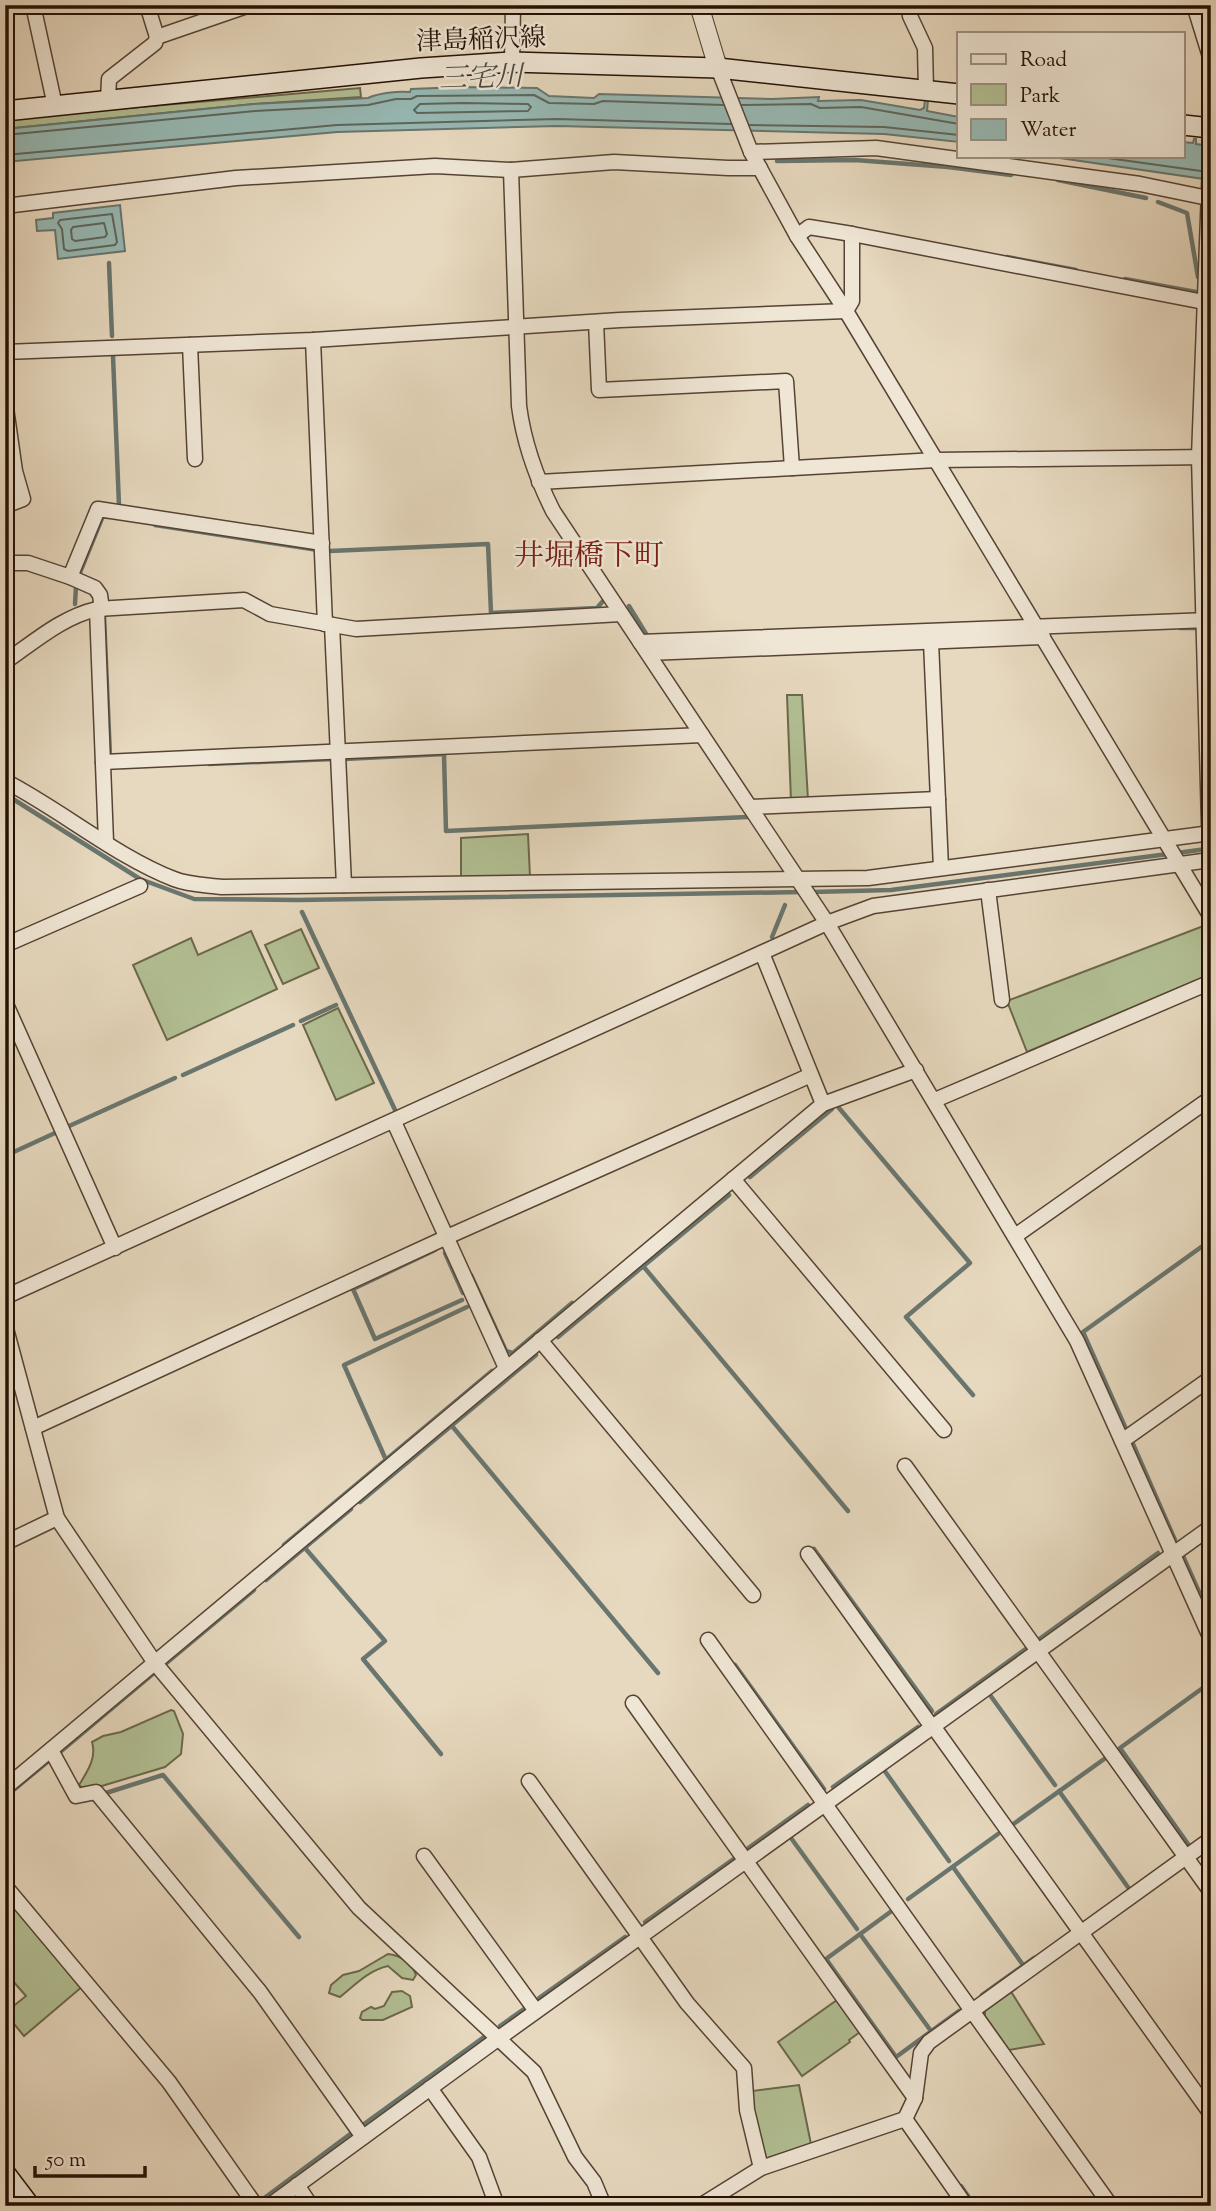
<svg xmlns="http://www.w3.org/2000/svg" width="1216" height="2211" font-family="'Sorts Mill Goudy','Noto Serif JP',serif">
<style>
.green{fill:#b2c094;stroke:#6c684c;stroke-width:2}
.water{fill:#97bab5;stroke:#69766f;stroke-width:2}
.lines{fill:none;stroke-linecap:round;stroke-linejoin:round}
.shore{stroke:#5e665d;stroke-width:2}
.stream{stroke:#69766f;stroke-width:4.5}
.minor-casing{stroke:#564334;stroke-width:17}
.tertiary-casing{stroke:#564334;stroke-width:20}
.secondary-casing{stroke:#251105;stroke-width:22}
.minor{stroke:#efe6d5;stroke-width:14}
.tertiary{stroke:#efe6d5;stroke-width:18}
.secondary{stroke:#efe6d5;stroke-width:19}
.labels{text-anchor:middle;dominant-baseline:central;stroke-width:5;stroke-linejoin:round;paint-order:stroke}
.street-label{font-size:26px;fill:#251105;stroke:#efe6d5}
.water-label{font-size:28px;font-style:italic;fill:#4d4c43;stroke:#efe6d5}
.quarter-label{font-size:30px;fill:#7a1f14;stroke:#efe6d5}
</style>
<rect width="100%" height="100%" fill="#e7d9bf"/>
<filter id="stains"><feTurbulence type="fractalNoise" baseFrequency=".00286" numOctaves="4"/><feColorMatrix values="0 0 0 0 .2 0 0 0 0 .09 0 0 0 0 .02 0 0 0 .5 -.17"/></filter>
<radialGradient id="worn" r=".72"><stop offset=".6" stop-color="#630" stop-opacity="0"/><stop offset="1" stop-color="#630" stop-opacity=".3"/></radialGradient>
<g class="green">
<path d="M 360,88 L 361,97 L 254,104 L 5,129 L 5,119 L 13,118 Z"/>
<path d="M 787,695 L 802,695 L 808,800 L 791,801 Z"/>
<path d="M 528,834 L 530,877 L 461,878 L 461,838 Z"/>
<path d="M 1206,925 L 1211,932 L 1211,974 L 1027,1052 L 1007,1001 Z"/>
<path d="M 301,929 L 319,968 L 283,984 L 265,945 Z"/>
<path d="M 251,931 L 277,989 L 167,1040 L 133,965 L 191,938 L 198,955 Z"/>
<path d="M 338,1008 L 374,1083 L 336,1100 L 303,1025 Z"/>
<path d="M 171,1710 L 174,1711 L 183,1734 L 181,1754 L 165,1767 L 85,1791 L 79,1785 C 87,1772 97,1758 92,1742 L 103,1736 L 121,1732 Z"/>
<path d="M 5,1892 L 83,1986 L 24,2036 L 5,2013 L 26,1996 L 5,1972 Z"/>
<path d="M 388,1954 C 400,1955 412,1963 416,1975 L 413,1980 L 402,1978 L 388,1966 C 369,1970 355,1985 340,1997 L 329,1993 L 331,1985 L 343,1975 L 359,1971 Z"/>
<path d="M 1010,1990 L 1044,2044 L 1009,2050 L 985,2016 L 985,2007 Z"/>
<path d="M 402,1991 L 410,1996 L 412,2007 L 383,2020 L 362,2020 L 360,2018 L 362,2012 L 371,2007 L 375,2009 L 384,2006 L 392,1992 Z"/>
<path d="M 837,2000 L 860,2032 L 849,2040 L 850,2042 L 802,2076 L 778,2042 Z"/>
<path d="M 799,2085 L 811,2144 L 765,2159 L 753,2110 L 752,2091 Z"/>
</g>
<g class="water">
<path d="M 462,87 L 537,88 L 549,96 L 594,98 L 599,94 L 772,99 L 819,97 L 818,101 L 861,100 L 920,110 L 924,108 L 925,100 L 928,100 L 927,111 L 959,117 L 959,142 L 884,134 L 557,126 L 337,132 L 5,162 L 5,129 L 254,104 L 368,98 C 379,93 397,91 410,92 L 411,89 Z"/>
<path d="M 1194,139 L 1196,139 L 1196,144 L 1211,146 L 1211,180 L 1046,156 L 1183,156 L 1183,142 L 1193,143 Z"/>
<path d="M 120,205 L 125,251 L 58,259 L 55,230 L 37,231 L 36,220 L 53,218 L 53,213 Z"/>
</g>
<g class="lines">
<g class="shore">
<path d="M 463,103 L 528,104 L 531,107 L 528,111 L 417,113 L 414,110 L 420,104 Z"/>
<path d="M 742,105 L 811,104 L 820,108 L 861,107 L 959,124"/>
<path d="M 750,125 L 884,127 L 959,135"/>
<path d="M 5,135 L 255,111 L 368,105 L 396,99 L 411,99 L 417,96 L 534,95 L 549,103 L 594,104 L 603,101 L 723,105"/>
<path d="M 5,155 L 337,125 L 557,119 L 731,124"/>
<path d="M 1093,156 L 1201,171"/>
<path d="M 112,214 L 117,242 L 115,245 L 68,251 L 64,249 L 62,229 L 58,223 L 60,220 Z"/>
<path d="M 104,223 L 107,234 L 105,237 L 75,241 L 72,239 L 71,230 L 73,227 Z"/>
</g>
<g class="stream">
<path d="M 777,161 L 855,160 L 948,167 L 1011,175 L 1011,173 L 1014,173"/>
<path d="M 1058,180 L 1146,198"/>
<path d="M 1158,202 L 1187,213 L 1198,277"/>
<path d="M 1007,257 L 1076,270"/>
<path d="M 109,263 L 112,336"/>
<path d="M 1125,279 L 1196,292"/>
<path d="M 113,356 L 119,506"/>
<path d="M 155,525 L 318,550"/>
<path d="M 330,551 L 488,544 L 491,613 L 597,608 L 603,601"/>
<path d="M 79,575 L 103,516 L 108,517"/>
<path d="M 75,604 L 76,586"/>
<path d="M 629,606 L 648,637"/>
<path d="M 104,616 L 110,756"/>
<path d="M 1180,628 L 1197,628"/>
<path d="M 345,759 L 444,754 L 446,831 L 747,817"/>
<path d="M 209,764 L 334,759"/>
<path d="M 5,794 L 140,879 L 194,899 L 297,900 L 803,892"/>
<path d="M 1177,853 L 1206,849"/>
<path d="M 812,892 L 891,890 L 1168,854"/>
<path d="M 302,912 L 396,1112"/>
<path d="M 772,937 L 785,905"/>
<path d="M 301,1021 L 336,1005"/>
<path d="M 183,1075 L 293,1025"/>
<path d="M 839,1108 L 970,1263 L 906,1317 L 973,1395"/>
<path d="M 67,1127 L 175,1078"/>
<path d="M 5,1156 L 55,1133"/>
<path d="M 750,1177 L 832,1109"/>
<path d="M 435,1250 L 353,1289 L 375,1339 L 462,1300"/>
<path d="M 445,1253 L 463,1293"/>
<path d="M 643,1266 L 848,1511"/>
<path d="M 471,1275 L 506,1351 L 513,1353 L 572,1303"/>
<path d="M 558,1337 L 729,1195"/>
<path d="M 452,1426 L 658,1673"/>
<path d="M 1126,1429 L 1083,1332 L 1211,1240"/>
<path d="M 1133,1444 L 1175,1540"/>
<path d="M 386,1460 L 344,1365 L 467,1307"/>
<path d="M 360,1502 L 536,1355"/>
<path d="M 284,1545 L 492,1371"/>
<path d="M 305,1548 L 385,1641 L 363,1659 L 441,1754"/>
<path d="M 814,1549 L 932,1711"/>
<path d="M 1183,1556 L 1211,1619"/>
<path d="M 266,1580 L 351,1509"/>
<path d="M 1038,1640 L 1158,1553"/>
<path d="M 164,1665 L 254,1590"/>
<path d="M 735,1665 L 824,1789"/>
<path d="M 990,1695 L 1055,1785"/>
<path d="M 936,1714 L 1027,1648"/>
<path d="M 60,1752 L 154,1673"/>
<path d="M 884,1770 L 949,1861"/>
<path d="M 833,1787 L 918,1727"/>
<path d="M 1059,1791 L 1130,1890"/>
<path d="M 106,1793 L 163,1775 L 299,1937"/>
<path d="M 5,1797 L 51,1759"/>
<path d="M 1012,1825 L 1107,1757"/>
<path d="M 791,1838 L 857,1929"/>
<path d="M 1188,1844 L 1120,1748 L 1211,1682"/>
<path d="M 747,1849 L 808,1805"/>
<path d="M 953,1867 L 1023,1965"/>
<path d="M 908,1899 L 998,1834"/>
<path d="M 893,1910 L 826,1959 L 896,2057 L 959,2011"/>
<path d="M 645,1922 L 735,1858"/>
<path d="M 860,1934 L 931,2031"/>
<path d="M 982,1995 L 1034,1958"/>
<path d="M 539,1998 L 625,1937"/>
<path d="M 500,2026 L 524,2009"/>
<path d="M 360,2127 L 484,2037"/>
<path d="M 961,2186 L 975,2206"/>
<path d="M 259,2202 L 353,2132"/>
</g>
<defs>
<g id="minor">
<path d="M 33,5 L 55,106"/>
<path d="M 147,5 L 157,37"/>
<path d="M 908,5 L 910,16 L 925,48 L 926,90"/>
<path d="M 1194,5 L 1211,60"/>
<path d="M 512,62 L 513,5"/>
<path d="M 718,68 L 751,152 L 797,236 L 846,311 L 1211,917"/>
<path d="M 108,100 L 109,79 L 155,43 L 157,37 L 250,5"/>
<path d="M 751,152 L 876,148 L 1140,184 L 1208,198"/>
<path d="M 511,170 L 519,406 C 524,444 536,477 553,511 L 827,923 L 1077,1341 L 1211,1639"/>
<path d="M 5,206 L 236,178 L 435,166 L 511,170 L 614,162 L 728,168 L 760,168"/>
<path d="M 797,236 L 809,227 L 852,234"/>
<path d="M 846,311 L 852,301 L 852,234 L 1204,302"/>
<path d="M 596,322 L 599,390 L 786,381 L 792,468"/>
<path d="M 313,340 L 325,624"/>
<path d="M 190,345 L 195,459"/>
<path d="M 5,352 L 313,340 L 620,320 L 846,311"/>
<path d="M 5,401 L 15,471 L 23,499 L 5,506"/>
<path d="M 539,482 L 936,460 L 1211,457"/>
<path d="M 5,563 L 28,563 L 70,577 L 95,588 L 100,595 L 102,609"/>
<path d="M 70,577 L 98,509 L 322,543"/>
<path d="M 97,609 L 106,842"/>
<path d="M 332,625 L 344,885"/>
<path d="M 640,642 L 1209,620"/>
<path d="M 931,642 L 941,868"/>
<path d="M 648,653 L 1043,637"/>
<path d="M 5,662 C 34,642 62,617 97,609 L 244,600 L 270,614 L 356,629 L 621,614"/>
<path d="M 103,762 L 702,735"/>
<path d="M 5,781 C 61,810 117,857 174,879 C 189,885 207,885 222,887 L 868,878 L 1211,833"/>
<path d="M 750,807 L 938,799"/>
<path d="M 988,890 L 1002,1000"/>
<path d="M 5,945 L 140,886"/>
<path d="M 762,953 L 823,1104"/>
<path d="M 5,1002 L 115,1248"/>
<path d="M 935,1100 L 1211,982"/>
<path d="M 394,1122 L 506,1368"/>
<path d="M 733,1179 L 944,1430"/>
<path d="M 1015,1236 L 1211,1098"/>
<path d="M 5,1297 L 827,923 L 873,906 L 1210,860 L 1199,457 L 1211,137"/>
<path d="M 5,1325 L 57,1518 L 155,1663 L 359,1908 L 534,2072 L 575,2157 L 594,2182 L 604,2206"/>
<path d="M 540,1340 L 753,1595"/>
<path d="M 33,1428 L 447,1237 L 811,1075"/>
<path d="M 1122,1441 L 1211,1378"/>
<path d="M 905,1466 L 1211,1892"/>
<path d="M 5,1543 L 57,1518"/>
<path d="M 808,1554 L 932,1727"/>
<path d="M 708,1640 L 1111,2206"/>
<path d="M 633,1703 L 915,2098"/>
<path d="M 933,1726 L 1211,2114"/>
<path d="M 51,1750 L 76,1796 L 96,1792 L 260,1992 L 363,2137"/>
<path d="M 529,1781 L 687,2003 L 744,2068 L 747,2110 L 761,2168"/>
<path d="M 5,1788 L 823,1104 L 916,1070"/>
<path d="M 424,1856 L 536,2011"/>
<path d="M 5,1886 L 169,2082 L 256,2206"/>
<path d="M 430,2088 L 479,2157 L 497,2206"/>
<path d="M 905,2119 L 966,2206"/>
<path d="M 297,2185 L 311,2206"/>
<path d="M 269,2206 L 499,2038 L 1211,1527"/>
<path d="M 700,2206 L 761,2168 L 905,2119 L 915,2098 L 921,2053 L 929,2042 L 1211,1839"/>
</g>
<path id="tertiary" d="M 699,5 L 718,68"/>
<g id="secondary">
<path d="M 5,111 L 421,68 L 512,62 L 718,68 L 959,94"/>
<path d="M 1183,125 L 1211,128"/>
<path d="M 5,2173 L 30,2206"/>
</g>
</defs>
<use href="#minor" class="minor-casing"/>
<use href="#tertiary" class="tertiary-casing"/>
<use href="#secondary" class="secondary-casing"/>
<use href="#minor" class="minor"/>
<use href="#tertiary" class="tertiary"/>
<use href="#secondary" class="secondary"/>
</g>
<g class="labels">
<g class="street-label">
<text transform="translate(481 41) rotate(-2)">津島稲沢線</text>
</g>
<g class="water-label">
<text transform="translate(481 79) rotate(-2)">三宅川</text>
</g>
<g class="quarter-label">
<text x="589" y="557">井堀橋下町</text>
</g>
</g>
<rect width="1216" height="2211" fill="none" stroke="#e7d9bf" stroke-width="28"/>
<rect x="7" y="7" width="1202" height="2197" fill="none" stroke="#251105" stroke-width="3.5"/>
<rect x="14" y="14" width="1188" height="2183" fill="none" stroke="#251105" stroke-width="2"/>
<rect x="957" y="32" width="228" height="126" fill="#efe6d5" stroke="#9e9182" stroke-width="2"/>
<rect x="971" y="54" width="35" height="10" fill="#efe6d5" stroke="#9e9182" stroke-width="2"/>
<text x="1020" y="66" font-size="21" fill="#251105">Road</text>
<rect x="971" y="84" width="35" height="21" fill="#b2c094" stroke="#9e9182" stroke-width="2"/>
<text x="1020" y="102" font-size="21" fill="#251105">Park</text>
<rect x="971" y="119" width="35" height="21" fill="#97bab5" stroke="#9e9182" stroke-width="2"/>
<text x="1020" y="136" font-size="21" fill="#251105">Water</text>
<path d="M35 2166v10h110v-10" fill="none" stroke="#251105" stroke-width="3.5"/>
<text x="46" y="2166" font-size="21" fill="#251105" stroke="#efe6d5" stroke-width="5" paint-order="stroke">50 m</text>
<rect width="100%" height="100%" filter="url(#stains)"/>
<rect width="100%" height="100%" fill="url(#worn)"/>
</svg>
